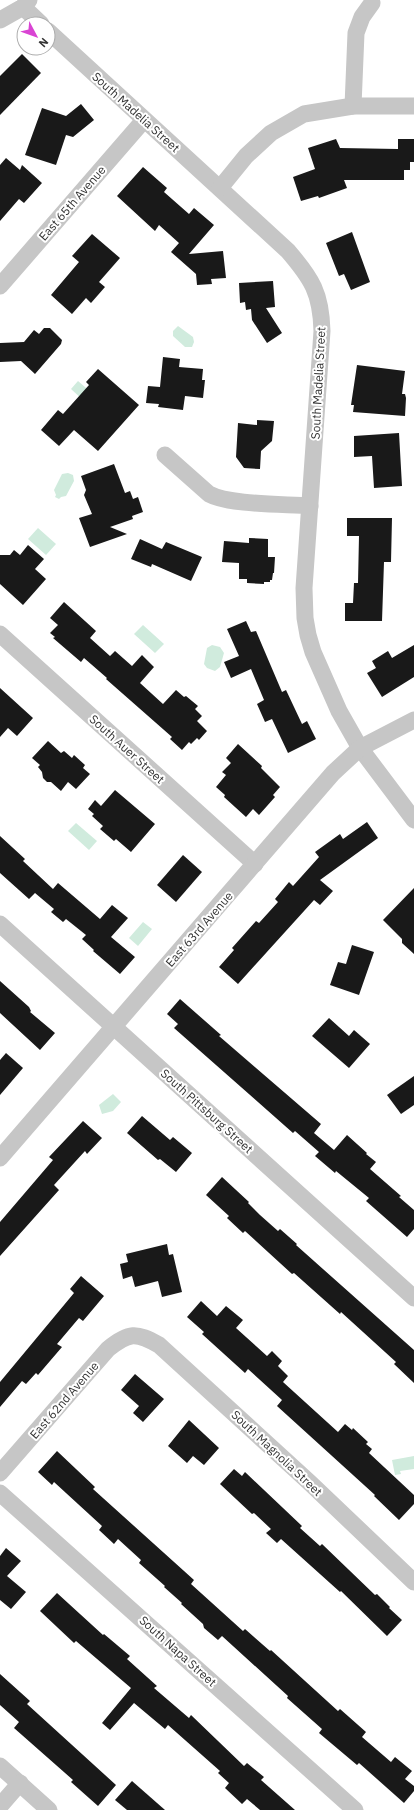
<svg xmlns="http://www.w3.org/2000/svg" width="414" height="1810" font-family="'IBM Plex Sans',sans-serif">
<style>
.water{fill:#d0ebdd}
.building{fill:#191919}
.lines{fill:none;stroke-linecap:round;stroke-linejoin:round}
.street{stroke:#c6c6c6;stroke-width:17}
.labels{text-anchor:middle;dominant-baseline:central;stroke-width:4;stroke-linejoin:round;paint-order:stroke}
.street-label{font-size:12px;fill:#323232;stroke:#fff}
</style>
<rect width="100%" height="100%" fill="#fff"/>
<g class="water">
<path d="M 178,326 L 193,337 L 194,342 L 192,347 L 185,347 L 173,336 L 173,331 Z"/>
<path d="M 78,381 L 92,393 L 83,400 L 71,389 Z"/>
<path d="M 68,473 L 73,475 L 74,481 L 66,496 L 61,497 L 59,499 L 55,497 L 56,495 L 54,490 L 62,474 Z"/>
<path d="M 38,528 L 56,544 L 46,555 L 28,539 Z"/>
<path d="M 143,625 L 164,644 L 155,653 L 134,634 Z"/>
<path d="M 212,645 L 220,647 L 224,653 L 220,667 L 215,671 L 207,668 L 204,664 L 207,648 Z"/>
<path d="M 76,823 L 97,841 L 89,850 L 68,831 Z"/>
<path d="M 143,922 L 152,929 L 138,946 L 129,938 Z"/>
<path d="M 113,1094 L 121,1102 L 113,1111 L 102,1114 L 99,1105 Z"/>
<path d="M 414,1456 L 414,1469 L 400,1471 L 401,1474 L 395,1475 L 392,1460 Z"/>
</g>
<g class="building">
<path d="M 22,54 L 41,73 L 0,115 L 0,76 Z"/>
<path d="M 81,104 L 94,120 L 73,137 L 66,135 L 56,165 L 25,155 L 42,108 L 66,116 Z"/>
<path d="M 336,139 L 340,148 L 398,149 L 398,139 L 414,139 L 414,162 L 410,162 L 410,170 L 404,170 L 404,180 L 344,180 L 347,188 L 319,198 L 318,196 L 301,201 L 293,177 L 315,169 L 308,148 Z"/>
<path d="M 6,158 L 20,170 L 22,165 L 42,183 L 24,203 L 19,199 L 0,221 L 0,165 Z"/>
<path d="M 143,167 L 167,188 L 164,192 L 189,214 L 194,208 L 214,225 L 189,254 L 223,251 L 226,278 L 211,279 L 212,284 L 197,285 L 196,274 L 171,252 L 179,243 L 159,225 L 155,231 L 117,196 Z"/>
<path d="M 352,232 L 370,282 L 351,290 L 344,274 L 339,276 L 326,243 Z"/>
<path d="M 92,234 L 120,258 L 99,282 L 105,287 L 91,303 L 86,298 L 72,314 L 51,295 L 79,262 L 72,256 Z"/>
<path d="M 273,281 L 275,307 L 266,308 L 282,333 L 267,343 L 252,320 L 251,309 L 246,310 L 245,302 L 240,303 L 239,283 Z"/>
<path d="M 44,328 L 50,328 L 62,340 L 61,344 L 35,374 L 21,361 L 0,362 L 0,343 L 24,342 L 34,330 L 39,334 Z"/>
<path d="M 163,357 L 180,359 L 179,367 L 203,369 L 202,380 L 205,380 L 203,398 L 185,396 L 183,410 L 158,407 L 159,404 L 146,403 L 148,386 L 160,387 Z"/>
<path d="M 357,365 L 405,371 L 402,394 L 405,394 L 406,398 L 405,416 L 353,412 L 354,405 L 351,405 Z"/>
<path d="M 98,369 L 139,405 L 98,451 L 74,430 L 59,446 L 41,430 L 58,410 L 63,414 L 89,385 L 86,382 Z"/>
<path d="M 257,420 L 274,421 L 272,441 L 261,451 L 260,469 L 244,468 L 236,457 L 238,423 L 257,425 Z"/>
<path d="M 399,433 L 402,486 L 374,488 L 372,456 L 354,457 L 354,436 Z"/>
<path d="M 114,464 L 125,493 L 130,491 L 133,499 L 138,497 L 143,512 L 132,516 L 133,519 L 110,527 L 127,534 L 90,547 L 79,518 L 92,514 L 84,495 L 86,490 L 81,476 Z"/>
<path d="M 347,518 L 392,518 L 391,562 L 384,562 L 382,621 L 345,621 L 345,603 L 353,603 L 354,583 L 358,583 L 359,536 L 347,536 Z"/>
<path d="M 249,538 L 268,539 L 268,557 L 275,557 L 274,573 L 273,573 L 272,580 L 270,580 L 270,582 L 264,582 L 264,584 L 247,583 L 247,579 L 239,579 L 239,563 L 222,562 L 224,541 L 249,543 Z"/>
<path d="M 140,539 L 162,549 L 166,542 L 202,557 L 191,581 L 152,564 L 151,567 L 131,559 Z"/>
<path d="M 28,545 L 44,559 L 35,569 L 46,579 L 23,605 L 0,584 L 0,555 L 10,555 L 14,550 L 20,555 Z"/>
<path d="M 64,602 L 96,631 L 90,638 L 110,656 L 115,651 L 132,666 L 142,655 L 154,667 L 140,683 L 163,704 L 176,690 L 184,697 L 186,696 L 198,706 L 195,709 L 202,716 L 197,721 L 207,731 L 199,740 L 197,738 L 191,744 L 189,742 L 182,750 L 170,739 L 172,737 L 106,679 L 107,678 L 84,658 L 81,662 L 53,638 L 55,637 L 50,633 L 58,625 L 50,618 Z"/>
<path d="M 246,621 L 251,632 L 256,631 L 282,692 L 286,690 L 302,724 L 307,721 L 316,739 L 288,753 L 272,719 L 265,722 L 257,704 L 264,700 L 251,669 L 231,678 L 224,662 L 239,656 L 227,629 Z"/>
<path d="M 414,645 L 414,677 L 382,697 L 367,673 L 376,668 L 372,661 L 388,651 L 392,658 Z"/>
<path d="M 0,688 L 33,718 L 17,736 L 8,728 L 0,737 Z"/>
<path d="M 48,741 L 61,753 L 64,751 L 72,758 L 74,755 L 85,765 L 83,768 L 90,774 L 76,789 L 68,782 L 61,791 L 51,782 L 47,782 L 43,778 L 42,772 L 38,767 L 40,765 L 32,758 Z"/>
<path d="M 238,744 L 262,766 L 261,768 L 280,787 L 273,795 L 275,797 L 259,815 L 253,809 L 246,817 L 224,797 L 225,795 L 216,787 L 226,775 L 222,772 L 231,763 L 226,758 Z"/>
<path d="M 115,790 L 155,824 L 131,852 L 116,839 L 114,841 L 100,829 L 103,826 L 92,816 L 94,814 L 88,809 L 95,800 L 101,806 Z"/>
<path d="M 367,822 L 378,838 L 320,880 L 333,891 L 320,905 L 314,900 L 238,984 L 219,967 L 234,950 L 232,948 L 256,921 L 259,923 L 278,902 L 275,899 L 289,882 L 293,886 L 319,857 L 315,852 L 340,834 L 343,839 Z"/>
<path d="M 0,836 L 25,859 L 23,861 L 53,889 L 58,883 L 100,919 L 112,905 L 128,918 L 111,937 L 135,957 L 120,974 L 93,951 L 94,950 L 82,939 L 86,935 L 66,919 L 63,922 L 51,912 L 54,909 L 35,893 L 29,899 L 0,873 Z"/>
<path d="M 183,855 L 202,872 L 176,902 L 157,885 Z"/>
<path d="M 414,888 L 414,954 L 402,943 L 402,939 L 383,920 Z"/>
<path d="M 352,945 L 374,952 L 359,995 L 330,985 L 338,962 L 346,964 Z"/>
<path d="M 0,981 L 29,1007 L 31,1011 L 30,1012 L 55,1033 L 40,1050 L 0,1013 Z"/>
<path d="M 180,999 L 221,1035 L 219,1036 L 321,1124 L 314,1133 L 334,1150 L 347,1135 L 367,1153 L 366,1154 L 376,1162 L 370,1169 L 401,1196 L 399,1197 L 414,1210 L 414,1229 L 407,1237 L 366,1201 L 369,1198 L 336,1171 L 335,1173 L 315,1156 L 319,1152 L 295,1131 L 293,1133 L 174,1028 L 178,1024 L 167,1014 Z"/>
<path d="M 329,1018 L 349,1036 L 354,1030 L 370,1044 L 349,1068 L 312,1036 Z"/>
<path d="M 6,1053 L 23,1068 L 0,1095 L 0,1060 Z"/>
<path d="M 414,1076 L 414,1105 L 401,1114 L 387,1095 Z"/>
<path d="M 142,1116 L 170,1140 L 173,1137 L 192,1153 L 176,1172 L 160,1159 L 158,1160 L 127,1133 Z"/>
<path d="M 83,1121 L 102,1138 L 87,1154 L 85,1151 L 54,1185 L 59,1190 L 0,1256 L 0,1222 L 53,1160 L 49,1157 Z"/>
<path d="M 222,1177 L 249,1202 L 248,1203 L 260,1215 L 278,1231 L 280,1229 L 297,1244 L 296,1245 L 414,1350 L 414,1383 L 394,1364 L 396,1362 L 341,1312 L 340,1314 L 294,1273 L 292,1274 L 245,1231 L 243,1233 L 227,1218 L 229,1216 L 206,1195 Z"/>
<path d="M 167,1244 L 169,1255 L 173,1254 L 182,1292 L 162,1297 L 158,1281 L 135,1287 L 132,1276 L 123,1279 L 120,1264 L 128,1262 L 126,1254 Z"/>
<path d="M 81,1276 L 104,1296 L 83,1321 L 79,1318 L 57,1344 L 62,1347 L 38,1375 L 36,1373 L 26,1384 L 22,1381 L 0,1407 L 0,1382 L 74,1293 L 70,1289 Z"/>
<path d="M 201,1301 L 217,1316 L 226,1306 L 243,1320 L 236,1328 L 267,1356 L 272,1351 L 282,1361 L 278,1366 L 288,1376 L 283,1382 L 338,1432 L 345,1424 L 352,1430 L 353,1428 L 368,1442 L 366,1444 L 372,1449 L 369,1453 L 414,1495 L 414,1504 L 399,1520 L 374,1496 L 375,1495 L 277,1406 L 282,1400 L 248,1369 L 245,1373 L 202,1334 L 204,1332 L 187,1317 Z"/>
<path d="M 135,1374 L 164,1399 L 143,1422 L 133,1413 L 139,1406 L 121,1390 Z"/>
<path d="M 189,1420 L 219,1448 L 204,1465 L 193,1456 L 187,1463 L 168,1446 Z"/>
<path d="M 57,1451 L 95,1487 L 93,1489 L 194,1580 L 191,1584 L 243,1631 L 245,1629 L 270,1651 L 271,1650 L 338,1711 L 340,1709 L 366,1732 L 362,1737 L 391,1762 L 395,1757 L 412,1771 L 405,1779 L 414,1786 L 414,1791 L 404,1803 L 359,1763 L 357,1765 L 319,1733 L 322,1729 L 287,1698 L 288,1696 L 222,1636 L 218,1640 L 204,1628 L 203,1624 L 181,1604 L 182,1603 L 164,1587 L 165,1586 L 139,1563 L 141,1560 L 118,1539 L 114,1544 L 99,1530 L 102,1526 L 54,1482 L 52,1485 L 38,1472 Z"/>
<path d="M 234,1469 L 242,1476 L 245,1472 L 302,1526 L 300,1528 L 320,1546 L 322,1544 L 375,1595 L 377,1594 L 390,1607 L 389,1608 L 402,1620 L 387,1636 L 341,1591 L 340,1592 L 281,1539 L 277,1543 L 266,1533 L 271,1529 L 254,1513 L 252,1514 L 220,1484 Z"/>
<path d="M 6,1548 L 21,1561 L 7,1576 L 26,1592 L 11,1609 L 0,1600 L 0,1556 Z"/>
<path d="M 57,1593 L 103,1635 L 104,1634 L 130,1656 L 127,1659 L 157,1686 L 154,1688 L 189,1718 L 191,1715 L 244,1766 L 247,1763 L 264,1777 L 261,1780 L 295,1810 L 260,1810 L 247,1799 L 242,1804 L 225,1788 L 229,1783 L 218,1773 L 220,1771 L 168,1725 L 165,1729 L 134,1703 L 110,1730 L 102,1723 L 131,1688 L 76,1641 L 74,1643 L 40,1611 Z"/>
<path d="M 0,1674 L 30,1701 L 27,1704 L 116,1785 L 98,1806 L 71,1782 L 73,1780 L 14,1728 L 19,1722 L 0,1705 Z"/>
<path d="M 132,1781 L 165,1810 L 127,1810 L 115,1800 Z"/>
</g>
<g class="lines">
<g class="street">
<path d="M 23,7 L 41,24"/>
<path d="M 0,20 L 23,7 L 29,0"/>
<path d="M 48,31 L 288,251 C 312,279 321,293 322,331 L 304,588 L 305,618 L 308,635 L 313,652 L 339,711 L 360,748 L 414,820"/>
<path d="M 353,106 L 356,33 L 362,17 L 372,3"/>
<path d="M 220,188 L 246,156 L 271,133 L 304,114 L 353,106 L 414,106"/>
<path d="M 0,286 L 144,120"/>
<path d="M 165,455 L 209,494 C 229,505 285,504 310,506"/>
<path d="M 0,634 L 255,864"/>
<path d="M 0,924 L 414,1298"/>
<path d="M 0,1158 L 333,773 L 360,748 L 414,720"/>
<path d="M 0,1473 L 108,1349 C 129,1332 136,1332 159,1345 L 309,1482 L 414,1582"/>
<path d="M 0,1493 L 355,1810"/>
<path d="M 0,1766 L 49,1810"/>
<path d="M 0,1806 L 20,1783"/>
</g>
</g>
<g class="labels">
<g class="street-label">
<text transform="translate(136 112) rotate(42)">South Madelia Street</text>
<text transform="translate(72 203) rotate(-49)">East 65th Avenue</text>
<text transform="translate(318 383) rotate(-87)">South Madelia Street</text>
<text transform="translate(127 749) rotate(42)">South Auer Street</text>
<text transform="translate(199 929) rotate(-49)">East 63rd Avenue</text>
<text transform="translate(207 1111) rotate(42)">South Pittsburg Street</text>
<text transform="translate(64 1400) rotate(-49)">East 62nd Avenue</text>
<text transform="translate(277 1453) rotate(43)">South Magnolia Street</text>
<text transform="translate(178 1651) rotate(42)">South Napa Street</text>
</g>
</g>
<g transform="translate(36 36) rotate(131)"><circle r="19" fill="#ffffff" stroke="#adadad"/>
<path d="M0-3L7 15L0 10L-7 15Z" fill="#d944d3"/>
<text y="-6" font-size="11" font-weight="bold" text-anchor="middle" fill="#323232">N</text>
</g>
</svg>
